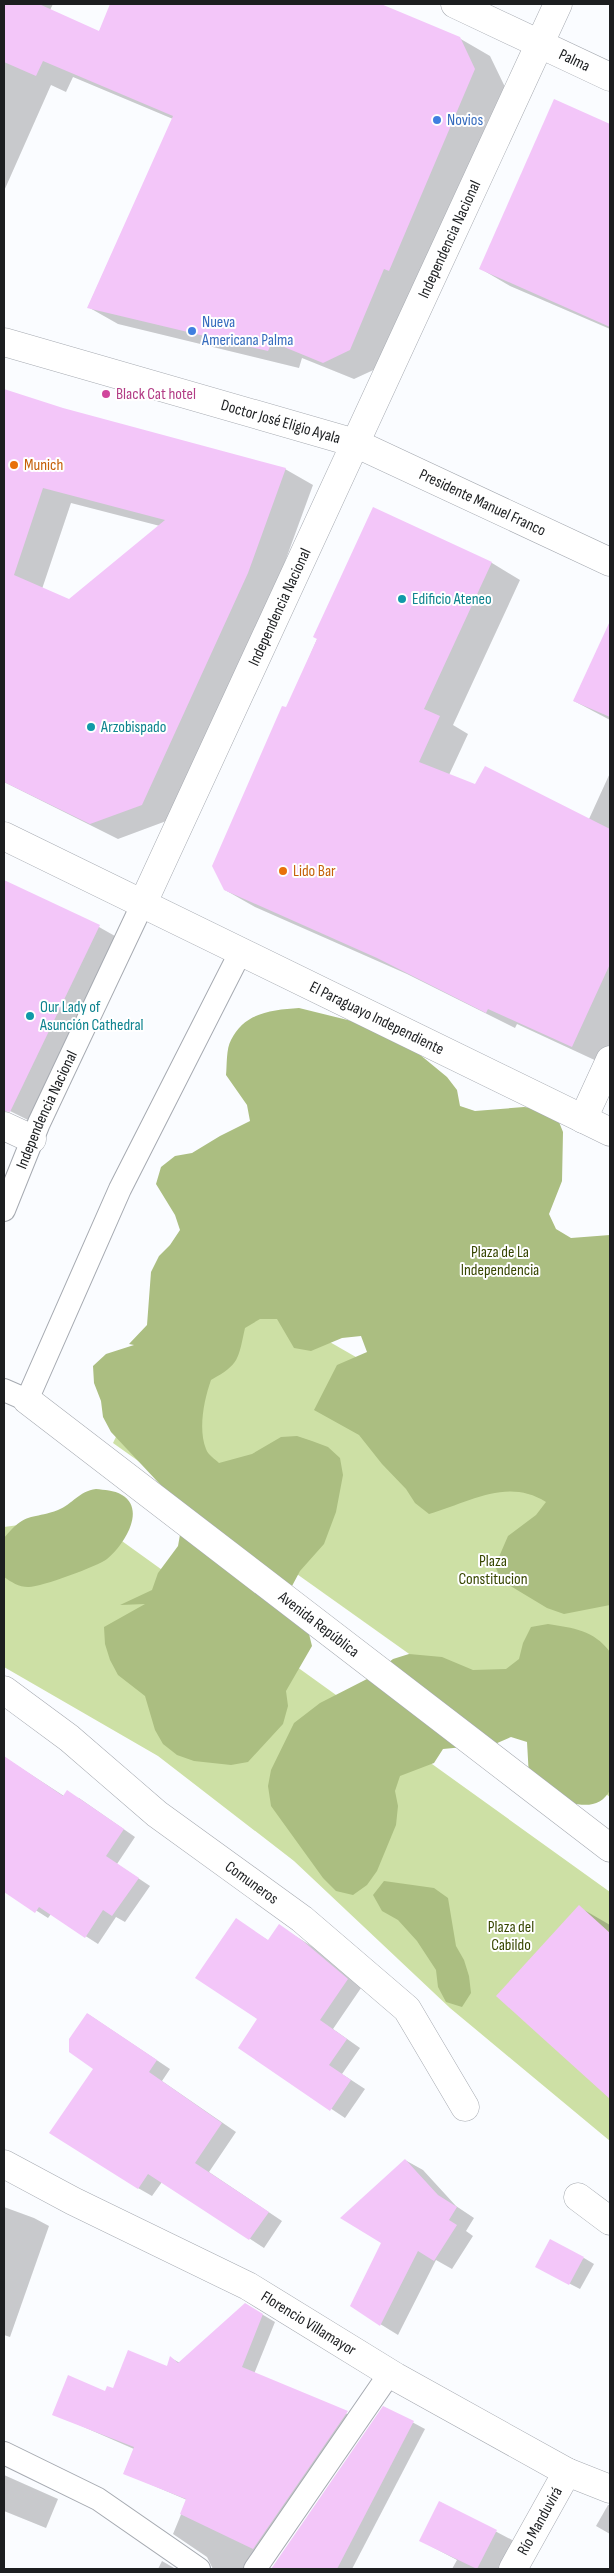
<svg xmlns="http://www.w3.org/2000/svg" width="614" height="2573" font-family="'Sofia Sans Condensed',sans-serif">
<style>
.green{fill:#cde0a5}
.forest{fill:#abbe81}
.shadow{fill:#0003;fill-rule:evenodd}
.building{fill:#f3c6f9;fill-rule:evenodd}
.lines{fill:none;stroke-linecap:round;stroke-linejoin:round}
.service-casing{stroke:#a6aab1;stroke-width:24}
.minor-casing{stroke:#a6aab1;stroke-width:29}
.trunk-casing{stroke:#a6aab1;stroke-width:29}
.service{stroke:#fff;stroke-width:22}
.minor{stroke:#fff;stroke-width:28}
.trunk{stroke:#fff;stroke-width:28}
.shop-dot{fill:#3f7fe0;stroke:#fff;stroke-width:2}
.hotel-dot{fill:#d1479c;stroke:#fff;stroke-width:2}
.food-dot{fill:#e8710a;stroke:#fff;stroke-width:2}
.culture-dot{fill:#0f9aa8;stroke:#fff;stroke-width:2}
.labels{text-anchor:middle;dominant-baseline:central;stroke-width:4;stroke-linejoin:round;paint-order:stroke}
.street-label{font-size:16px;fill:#1c1e20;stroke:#fff}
.shop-label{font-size:16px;fill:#366cbe;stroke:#fff;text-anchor:start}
.hotel-label{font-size:16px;fill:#b23c85;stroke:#fff;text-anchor:start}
.food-label{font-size:16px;fill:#c56008;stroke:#fff;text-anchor:start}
.culture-label{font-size:16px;fill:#0d838f;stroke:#fff;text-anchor:start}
.park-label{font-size:16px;fill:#374600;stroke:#fff}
</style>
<rect width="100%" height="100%" fill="#fafcff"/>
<g class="green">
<path d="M 199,1267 L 610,1503 L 610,1797 L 113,1443 Z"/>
<path d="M 76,1508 L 610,1892 L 610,2141 L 450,2008 L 294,1861 L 158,1756 L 4,1667 L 4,1527 L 41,1522 Z"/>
</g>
<g class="forest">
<path d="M 299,1008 L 380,1028 L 396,1035 L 447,1077 L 457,1090 L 460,1106 L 475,1111 L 524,1107 L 541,1109 L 557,1117 L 563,1132 L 562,1181 L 549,1214 L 556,1229 L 571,1238 L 610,1235 L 610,1605 L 564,1614 L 547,1608 L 502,1581 L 495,1566 L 508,1536 L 536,1515 L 546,1502 C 507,1477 468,1503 429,1514 L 415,1503 L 406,1489 L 382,1464 L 359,1435 L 314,1410 L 337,1365 L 367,1352 L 361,1336 L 342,1338 L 311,1351 L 294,1348 L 277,1319 L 260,1319 L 245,1328 C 238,1359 240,1364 211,1380 C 204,1400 198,1429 206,1449 C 208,1455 215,1459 219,1463 L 252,1454 L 281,1437 L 297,1436 L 312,1441 L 328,1447 L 340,1458 L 343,1475 L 336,1512 L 324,1544 L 300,1571 L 292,1586 L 288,1602 L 308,1630 L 312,1646 L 286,1691 L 288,1706 L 283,1724 L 248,1762 L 231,1765 L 194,1761 L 177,1755 L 163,1744 L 155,1730 L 145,1696 L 118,1675 L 110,1660 L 105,1644 L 104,1627 L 145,1604 L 120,1605 L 152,1590 L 158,1573 L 178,1546 L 181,1529 L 171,1496 L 111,1432 L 103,1417 L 101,1401 L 94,1383 L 93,1366 L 106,1354 L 134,1345 L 129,1344 L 147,1325 L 151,1272 L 159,1256 L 170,1245 L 180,1230 L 175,1215 L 156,1184 L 161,1167 L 175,1156 L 192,1153 L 220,1136 L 250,1121 L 247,1105 L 226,1075 C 227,1065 226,1049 231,1040 C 245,1012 272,1010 299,1008 Z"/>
<path d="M 96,1489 C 104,1490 114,1490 122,1495 C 147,1510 123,1546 107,1559 C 98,1566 39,1588 28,1587 C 19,1587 11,1582 4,1577 L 4,1538 C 26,1511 31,1520 58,1510 C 73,1504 79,1491 96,1489 Z"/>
<path d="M 548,1624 C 573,1628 594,1630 610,1652 L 610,1790 C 594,1822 546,1795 529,1777 L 527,1742 L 511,1737 L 495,1744 L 443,1749 L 434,1763 L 400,1776 L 395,1791 L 398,1806 L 396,1825 L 377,1871 L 367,1885 L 353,1895 L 336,1891 L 323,1878 L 271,1806 L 268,1786 L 271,1770 L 294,1723 L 320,1703 L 367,1679 L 393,1659 L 409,1654 L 442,1657 L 473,1670 L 506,1669 L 519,1659 L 523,1643 L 531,1627 Z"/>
<path d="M 384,1881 L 434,1888 L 448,1898 L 456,1946 L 464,1960 L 469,1976 L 471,1993 L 462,2007 L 446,2002 L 438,1987 L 436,1970 L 417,1941 L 398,1920 L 382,1911 L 373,1895 Z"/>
</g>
<g class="shadow">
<path d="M 4,4 L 53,4 L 50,10 L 99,32 L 112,4 L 379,4 L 459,38 L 490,56 L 505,87 L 380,367 L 354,379 L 302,358 L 299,368 L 118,324 L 88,307 L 173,119 L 73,77 L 66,92 L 51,85 L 4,191 Z"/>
<path d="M 555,101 L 610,125 L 610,329 L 510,286 L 481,269 Z"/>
<path d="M 4,390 L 63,410 L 285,469 L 313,485 L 275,589 L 169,820 L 118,839 L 4,782 ZM 71,503 L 160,526 L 70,601 L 42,589 Z"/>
<path d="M 373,509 L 492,563 L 520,580 L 453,725 L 468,734 L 449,775 L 476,786 L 589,819 L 610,773 L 610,1043 L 601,1063 L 517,1024 L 515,1028 L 407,974 L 255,907 L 225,890 L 287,709 Z"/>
<path d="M 610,624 L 610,720 L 574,701 Z"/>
<path d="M 4,881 L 99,927 L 129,944 L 42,1127 L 4,1108 Z"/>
<path d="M 4,1757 L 64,1796 L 79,1798 L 135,1837 L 117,1864 L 150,1886 L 125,1922 L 116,1917 L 98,1944 L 51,1914 L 48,1918 L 4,1890 Z"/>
<path d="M 579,1907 L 610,1925 L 610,2097 L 498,1996 Z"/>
<path d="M 236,1920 L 269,1941 L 279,1926 L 318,1950 L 361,1988 L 333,2029 L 360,2048 L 342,2074 L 365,2089 L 345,2118 L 240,2048 L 259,2019 Z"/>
<path d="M 88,2014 L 170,2069 L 162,2081 L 236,2132 L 209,2172 L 282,2221 L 264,2248 L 162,2182 L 152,2196 L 138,2188 L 95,2068 Z"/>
<path d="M 405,2160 L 423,2170 L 456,2206 L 474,2218 L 466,2231 L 473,2236 L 452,2269 L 436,2260 L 398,2335 L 351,2306 L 383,2243 Z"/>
<path d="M 4,2207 L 34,2218 L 49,2226 L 10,2337 L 4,2335 Z"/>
<path d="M 584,2258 L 594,2264 L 580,2289 L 547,2272 Z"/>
<path d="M 245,2304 L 275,2322 L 254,2374 L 359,2419 L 256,2569 L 213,2569 L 207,2557 L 173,2534 L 187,2500 L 124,2473 L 134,2449 L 54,2414 L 167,2367 L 171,2358 L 180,2363 Z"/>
<path d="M 384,2407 L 425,2429 L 352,2569 L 272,2569 Z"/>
<path d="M 4,2475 L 58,2499 L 46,2528 L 4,2511 Z"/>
<path d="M 440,2502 L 514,2541 L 501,2569 L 452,2569 L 457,2560 L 421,2541 Z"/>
<path d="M 608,2505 L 610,2505 L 610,2534 L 596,2526 Z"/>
<path d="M 162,2561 L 174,2568 L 177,2569 L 158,2569 Z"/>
</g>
<g class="building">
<path d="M 4,4 L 39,4 L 99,31 L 110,4 L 381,4 L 460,37 L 475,69 L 389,271 L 384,269 L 350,350 L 323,363 L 272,342 L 268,351 L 87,308 L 173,116 L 43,61 L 36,76 L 4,62 Z"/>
<path d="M 554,99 L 610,124 L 610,327 L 479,269 Z"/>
<path d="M 4,389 L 63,408 L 286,468 L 248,573 L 142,805 L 90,824 L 4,782 ZM 43,488 L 165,520 L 69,599 L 14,575 Z"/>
<path d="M 373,507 L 492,562 L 424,709 L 440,716 L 419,762 L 475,784 L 485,766 L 610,829 L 610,964 L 572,1047 L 488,1009 L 486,1013 L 377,958 L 224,890 L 212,866 L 282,706 L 286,707 L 317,639 L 313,637 Z"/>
<path d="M 610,621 L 610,717 L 573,701 Z"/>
<path d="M 4,880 L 100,925 L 10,1112 L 4,1111 Z"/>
<path d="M 4,1756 L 63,1796 L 67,1790 L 124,1829 L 106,1856 L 139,1878 L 112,1916 L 103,1910 L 85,1938 L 39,1907 L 35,1913 L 4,1892 Z"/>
<path d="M 579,1905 L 610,1933 L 610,2099 L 496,1996 Z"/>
<path d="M 236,1918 L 268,1940 L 279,1924 L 303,1941 L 348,1979 L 320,2020 L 347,2039 L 329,2065 L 351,2080 L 330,2111 L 238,2048 L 257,2019 L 195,1978 Z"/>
<path d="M 87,2013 L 157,2060 L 149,2072 L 222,2123 L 195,2163 L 269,2212 L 249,2240 L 148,2174 L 138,2189 L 49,2133 L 93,2069 L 69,2052 L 69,2039 Z"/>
<path d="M 405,2159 L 438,2195 L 457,2207 L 449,2220 L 457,2225 L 434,2261 L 418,2251 L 380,2326 L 350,2306 L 381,2243 L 340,2218 Z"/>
<path d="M 550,2239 L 584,2257 L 569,2285 L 535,2267 Z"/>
<path d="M 245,2303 L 263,2314 L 242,2367 L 348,2411 L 253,2549 L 180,2514 L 186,2499 L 123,2474 L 134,2447 L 52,2415 L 68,2375 L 105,2391 L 107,2386 L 113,2388 L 128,2350 L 167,2366 L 170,2356 L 178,2363 Z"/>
<path d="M 383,2406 L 414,2421 L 337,2569 L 271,2569 Z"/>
<path d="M 439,2501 L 497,2530 L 477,2569 L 419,2541 Z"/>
</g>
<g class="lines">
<defs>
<g id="service">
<path id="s1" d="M 4,1210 L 39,1123 L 143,903"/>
<path d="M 4,1390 L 27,1400 L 120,1189 L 241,951"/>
<path d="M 4,2453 L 98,2499 L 199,2569"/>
<path d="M 255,2569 L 390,2373"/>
</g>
<g id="minor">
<path id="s2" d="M 455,4 L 610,77"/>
<path id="s3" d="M 4,342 L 355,443 L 610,562"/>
<path id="s4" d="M 143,903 L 558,4"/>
<path d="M 583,1119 L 610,1060"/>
<path d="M 4,1126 L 32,1139"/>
<path id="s5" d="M 27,1400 L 610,1848"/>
<path id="s6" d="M 4,1690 L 69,1738 L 157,1814 L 302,1919 L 407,2009 L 465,2107"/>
<path id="s7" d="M 4,2164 L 73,2201 L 248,2286 L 396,2377 L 567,2472 L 610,2489"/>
<path d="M 578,2197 L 610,2221"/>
<path id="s8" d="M 513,2569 L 567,2472"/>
</g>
<g id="trunk">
<path id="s9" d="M 4,836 L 610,1132"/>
</g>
</defs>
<use href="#service" class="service-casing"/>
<use href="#minor" class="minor-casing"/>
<use href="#trunk" class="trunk-casing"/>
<use href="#service" class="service"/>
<use href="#minor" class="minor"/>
<use href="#trunk" class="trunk"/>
</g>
<g class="shop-dot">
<circle cx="437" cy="120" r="5"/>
<circle cx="192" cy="331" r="5"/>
</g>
<circle class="hotel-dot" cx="106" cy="394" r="5"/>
<g class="food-dot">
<circle cx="14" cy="465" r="5"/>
<circle cx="283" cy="871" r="5"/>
</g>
<g class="culture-dot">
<circle cx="402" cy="599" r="5"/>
<circle cx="91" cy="727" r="5"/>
<circle cx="30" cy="1016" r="5"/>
</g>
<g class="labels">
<g class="street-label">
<text stroke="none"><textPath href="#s2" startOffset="132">Palma</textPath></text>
<text stroke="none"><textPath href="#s4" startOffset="731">Independencia Nacional</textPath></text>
<text stroke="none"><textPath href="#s3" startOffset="288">Doctor José Eligio Ayala</textPath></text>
<text stroke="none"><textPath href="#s3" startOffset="506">Presidente Manuel Franco</textPath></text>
<text stroke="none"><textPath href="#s4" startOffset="326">Independencia Nacional</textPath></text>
<text stroke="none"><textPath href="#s9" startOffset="415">El Paraguayo Independiente</textPath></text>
<text stroke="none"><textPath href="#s1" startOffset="109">Independencia Nacional</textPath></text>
<text stroke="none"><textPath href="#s5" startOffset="368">Avenida República</textPath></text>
<text stroke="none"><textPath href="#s6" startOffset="314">Comuneros</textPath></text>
<text stroke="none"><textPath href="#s7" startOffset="344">Florencio Villamayor</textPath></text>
<text stroke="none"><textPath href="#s8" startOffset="55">Río Manduvirá</textPath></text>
</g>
<g class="shop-label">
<text x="447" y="120">Novios</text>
<text x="202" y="322">Nueva<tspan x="202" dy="18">Americana Palma</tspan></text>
</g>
<g class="hotel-label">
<text x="116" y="394">Black Cat hotel</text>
</g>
<g class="food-label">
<text x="24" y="465">Munich</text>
<text x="293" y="871">Lido Bar</text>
</g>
<g class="culture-label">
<text x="412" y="599">Edificio Ateneo</text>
<text x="101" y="727">Arzobispado</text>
<text x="40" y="1007">Our Lady of<tspan x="40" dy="18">Asunción Cathedral</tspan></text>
</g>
<g class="park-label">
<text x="500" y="1252">Plaza de La<tspan x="500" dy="18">Independencia</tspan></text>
<text x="493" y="1561">Plaza<tspan x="493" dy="18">Constitucion</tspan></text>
<text x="511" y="1927">Plaza del<tspan x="511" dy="18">Cabildo</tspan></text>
</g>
</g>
<rect width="614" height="2573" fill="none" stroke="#1c1e20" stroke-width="10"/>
</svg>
